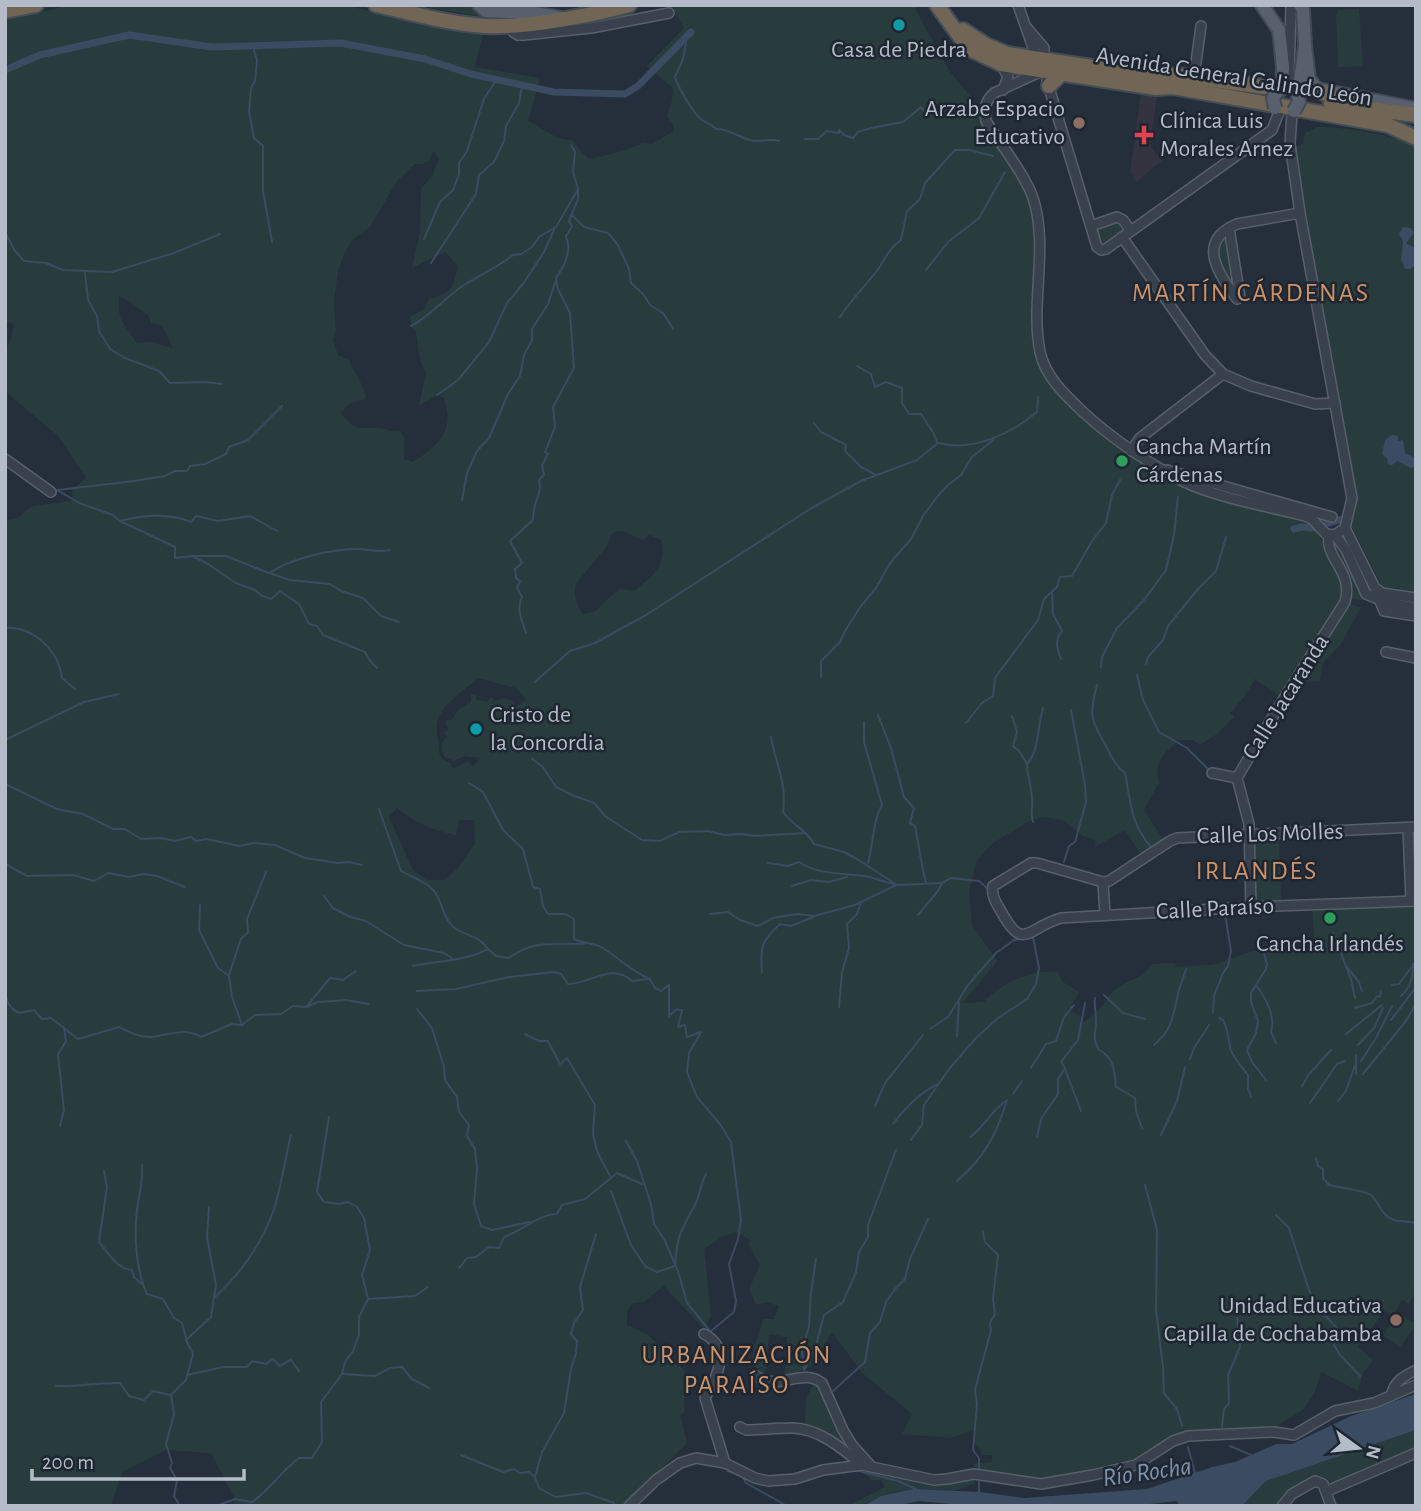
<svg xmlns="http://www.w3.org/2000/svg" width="1421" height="1511" font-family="'Alegreya Sans',sans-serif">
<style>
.medical{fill:#343340}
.green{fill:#283c3d;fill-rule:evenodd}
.water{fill:#3a4b62}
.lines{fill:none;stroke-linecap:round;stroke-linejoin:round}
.stream{stroke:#3a4b62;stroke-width:2}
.canal{stroke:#3a4b62;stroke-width:7}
.minor-casing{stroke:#575f6a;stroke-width:12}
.major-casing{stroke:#424a55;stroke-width:16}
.highway-casing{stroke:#444c57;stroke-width:18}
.minor{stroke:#38414c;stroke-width:9}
.major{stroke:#57606c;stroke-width:12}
.highway{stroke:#716656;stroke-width:14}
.major-bridge-casing{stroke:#424a55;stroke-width:16;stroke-linecap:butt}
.major-bridge{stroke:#57606c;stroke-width:12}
.culture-dot{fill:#0f9aa8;stroke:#1e2631;stroke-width:2.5}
.education-dot{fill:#8d6e63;stroke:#1e2631;stroke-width:2.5}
.health-dot{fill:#e0444e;stroke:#1e2631;stroke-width:2.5}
.leisure-dot{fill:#2e9e5b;stroke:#1e2631;stroke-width:2.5}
.labels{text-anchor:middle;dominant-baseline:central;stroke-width:5;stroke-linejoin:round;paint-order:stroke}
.poi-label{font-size:24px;fill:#b4bcc7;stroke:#1e2631;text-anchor:start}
.street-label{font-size:24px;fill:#b4bcc7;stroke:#1e2631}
.neighbourhood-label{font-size:26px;letter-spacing:2px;fill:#ce9268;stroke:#1e2631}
.water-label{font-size:26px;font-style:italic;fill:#7d93ad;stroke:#1e2631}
</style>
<rect width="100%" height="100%" fill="#252f3b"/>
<path class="medical" d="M 1141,93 L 1157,95 L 1150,145 L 1162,161 L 1136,182 L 1130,172 Z"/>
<g class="green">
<path d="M 72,5 L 342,5 L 483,34 L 475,67 L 540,78 L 528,121 L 558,138 L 574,141 L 581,152 L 590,159 L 623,151 L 643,143 L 652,144 L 674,131 L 673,125 L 667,116 L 672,101 L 673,88 L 647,66 L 684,28 L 671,5 L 913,5 L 950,72 L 977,104 L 994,142 L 1028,194 L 1034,217 L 1038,358 C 1072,396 1104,442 1149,468 C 1192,493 1259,506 1308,520 L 1317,531 L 1344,584 L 1340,605 L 1280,696 L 1255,679 L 1244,697 L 1230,713 L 1234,717 L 1217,734 L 1200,745 L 1193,740 L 1179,740 C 1166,751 1152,764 1159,782 L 1144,810 L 1164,841 L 1142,856 L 1125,830 L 1095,847 L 1096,840 L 1083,836 L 1063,820 L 1042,817 L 1028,822 L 993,843 L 977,860 L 969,892 L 972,925 L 997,961 L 963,1003 L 984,1002 C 1000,983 1034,969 1058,972 L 1063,982 L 1079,992 L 1068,1011 L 1080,1015 L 1080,1024 C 1088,1019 1096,1014 1102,1006 C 1107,1000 1109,993 1116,989 C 1130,978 1142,980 1152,964 L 1175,963 L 1176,967 L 1213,965 L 1253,951 L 1282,950 L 1282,953 L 1315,950 L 1312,909 L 1416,905 L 1416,1290 L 1409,1304 L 1402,1300 L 1394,1315 L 1384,1311 L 1358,1347 L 1373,1360 L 1363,1373 L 1358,1391 L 1321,1372 L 1315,1392 L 1304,1409 L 1276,1427 L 1239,1432 L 1188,1433 L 1136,1462 L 1093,1473 L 1037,1482 L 979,1472 L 973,1464 L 992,1462 L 992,1455 L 983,1455 L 974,1442 L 974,1430 L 951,1438 L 902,1434 L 912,1414 L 862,1373 L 832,1332 L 811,1367 L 785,1377 L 787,1337 L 769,1334 L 765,1377 L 759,1369 L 750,1364 L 763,1319 L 774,1319 L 779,1306 L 766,1302 L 756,1305 L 749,1289 L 760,1265 L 749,1245 L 750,1240 L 736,1232 L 722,1237 L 704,1249 L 711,1316 L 705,1328 L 701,1326 L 664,1286 L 643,1302 L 633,1303 L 627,1310 L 627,1325 L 647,1334 L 685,1371 L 684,1412 L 680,1415 L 687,1443 L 625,1506 L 232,1506 L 235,1499 L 211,1453 L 166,1450 L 122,1472 L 111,1506 L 5,1506 L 5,521 L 19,517 L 32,506 L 71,501 L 73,489 L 86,478 L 59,437 L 5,391 L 5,348 L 10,342 L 14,324 L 5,321 L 5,20 ZM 433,151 L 439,159 L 432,176 L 421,189 L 420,232 L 412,268 L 445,252 L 458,266 C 453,288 452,293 429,299 L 424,309 L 410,317 L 411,326 L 416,332 L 420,360 L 426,373 L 419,405 L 437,396 L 443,397 C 457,428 438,446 413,462 L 404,459 L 404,437 L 400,431 C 390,433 386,428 377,428 C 355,428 356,430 340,413 L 351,403 L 366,399 C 365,386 354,373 349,360 L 338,355 L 333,340 L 336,331 L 334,302 L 338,271 L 344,254 L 353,239 L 370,227 L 397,181 L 415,164 L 422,164 L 430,160 ZM 119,296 C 131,301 139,309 149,316 L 151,323 L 162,325 L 173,348 L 150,342 L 137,343 C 124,324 117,321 119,296 ZM 617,531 L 624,531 L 642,540 L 650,535 L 661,540 C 668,566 652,576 634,591 L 619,589 L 594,612 L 583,614 C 577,606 573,594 576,584 L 606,547 L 612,534 ZM 478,678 L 516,688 L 526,700 L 516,707 L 512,701 L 504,698 L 495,701 L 491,697 L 487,702 L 476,700 L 476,694 L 471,694 L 471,702 L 458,710 L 452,720 L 445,721 L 448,730 L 444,732 L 447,737 C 440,743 440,749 444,757 L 454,761 L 465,756 L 477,758 L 481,757 L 473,767 L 468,761 L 453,769 L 450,763 C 441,760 439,756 439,747 C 438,739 436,732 437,724 C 440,704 464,691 478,678 ZM 397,808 C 413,822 435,831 456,835 L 459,820 L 474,820 L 475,843 L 458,868 L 445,880 L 427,880 L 413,870 L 389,817 Z"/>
<path d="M 413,5 L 475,5 L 531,16 L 491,18 Z"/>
<path d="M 1359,9 L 1363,66 L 1338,67 L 1336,14 L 1338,13 L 1338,10 Z"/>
<path d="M 1318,127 C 1342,127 1397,134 1416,148 L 1416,592 L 1382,586 L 1351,525 L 1357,505 L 1356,495 L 1343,418 L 1339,415 L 1338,402 L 1340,400 L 1332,354 L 1328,349 L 1322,326 L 1326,321 L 1313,259 L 1312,244 L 1308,241 C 1308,230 1310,218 1303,209 L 1294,156 L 1296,148 L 1303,143 L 1305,133 Z"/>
<path d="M 1115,221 L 1120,222 L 1123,231 L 1105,244 L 1100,244 L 1096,229 Z"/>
<path d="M 1224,240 L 1228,241 L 1232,280 L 1227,279 L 1220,270 L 1217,250 Z"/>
<path d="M 1332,542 C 1348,557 1362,579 1364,600 L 1350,599 L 1350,578 Z"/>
<path d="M 1347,604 L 1361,607 L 1341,644 L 1322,664 L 1320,681 L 1300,682 Z"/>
<path d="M 1279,837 L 1281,902 L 1255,902 L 1253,840 Z"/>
<path d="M 1399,1313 L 1416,1324 L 1400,1347 L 1383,1335 Z"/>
<path d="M 813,1385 L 819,1387 L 857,1456 L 829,1435 L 805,1425 L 806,1398 Z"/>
<path d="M 1416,1430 L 1416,1450 L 1334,1484 C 1307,1471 1295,1485 1278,1506 L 1242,1506 L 1266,1481 Z"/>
<path d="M 859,1469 L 887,1473 L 975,1479 L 975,1484 C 966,1485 959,1491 950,1491 C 931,1493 914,1488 895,1492 C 878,1496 866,1506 848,1506 L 885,1487 L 881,1480 L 872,1480 Z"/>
</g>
<g class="water">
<path d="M 1403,227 L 1411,228 L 1414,233 L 1407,242 L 1407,244 L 1416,248 L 1416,265 L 1410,269 L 1405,269 L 1401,260 L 1403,241 L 1399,234 Z"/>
<path d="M 1392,435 L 1398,436 L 1398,441 L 1403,440 L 1405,453 L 1416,458 L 1414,467 L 1410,468 L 1398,461 L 1392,465 L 1388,464 L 1387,458 L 1382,454 L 1385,440 Z"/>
<path d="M 1416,1394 L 1416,1430 L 1266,1481 L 1242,1506 L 1179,1506 L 1177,1501 L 1131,1506 L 971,1506 L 919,1501 L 895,1506 L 863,1506 L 881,1496 L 913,1489 L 981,1492 L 1024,1498 L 1147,1489 L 1212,1467 L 1235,1462 L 1276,1444 L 1292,1444 L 1351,1416 Z"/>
</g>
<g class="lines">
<g class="stream">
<path d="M 687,36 L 683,59 L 675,77 C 678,87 693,113 702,120 C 707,123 712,125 716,129 C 728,128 738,137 750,140 C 759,143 768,138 779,141"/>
<path d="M 253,47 L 257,60 L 255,81 L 251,88 L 249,111 L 254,138 L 263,146 L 263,191 L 272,242"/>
<path d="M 940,109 L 951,104"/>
<path d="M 805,139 L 818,139 L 827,131 L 839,133 L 839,130 L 844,135 L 853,138 L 858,132 L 871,128 L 903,122 L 921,107 L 926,113 L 935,112"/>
<path d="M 573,216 L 584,227 L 608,233 L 618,245 L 629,269 L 631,283 L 643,294 L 650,305 L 664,314 L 673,329"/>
<path d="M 5,232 L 15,251 L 24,261 L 46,263 L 63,270 L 112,272 L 174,253 L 220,234"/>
<path d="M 424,239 L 440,202 L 453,190 L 459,174 L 459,163 L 467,151 L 484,99 L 496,80"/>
<path d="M 431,263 L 476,194 L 479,175 L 494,162 L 504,141 L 506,126 L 519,103 L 522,86"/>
<path d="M 926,270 L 948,242 L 979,218 L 1005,172"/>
<path d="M 85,273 L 88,300 L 97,316 L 99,331 L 110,349 L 125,358 L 159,371 L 170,383 L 205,382 L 222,384"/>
<path d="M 840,317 C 851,300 864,287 876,272 C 885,260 888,249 901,240 L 907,211 L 920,199 L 925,183 L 955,150 L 969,150 L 993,156"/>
<path d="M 411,326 C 432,315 445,297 464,285 C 480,275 498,267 513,255 L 521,254 L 531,248 L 539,237 L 556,227 L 578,189"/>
<path d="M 857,366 L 871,374 L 875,387 L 886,382 L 902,388 L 902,403 L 909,414 L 921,414 L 933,432 L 937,442"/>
<path d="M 437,395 L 458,380 L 489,342 L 507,303 L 523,284 L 544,252 L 554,230"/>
<path d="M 814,423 L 821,432 L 846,445 L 845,451 L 861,467 L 876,475"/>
<path d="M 57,490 L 79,503 L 113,515 L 120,521 L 175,547 L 175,558 L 192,556 L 208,564 L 236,583 L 255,590 L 262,596 L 271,599 L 280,591 L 299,604 L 309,624 L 317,626 L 323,635 L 365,652 L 370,661 L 377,668"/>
<path d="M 58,490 L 134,481 L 165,476 L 175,471 L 187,471 L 190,466 L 205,464 L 226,454 L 229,447 L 248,440 L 282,406"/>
<path d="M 462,500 L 467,473 L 477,451 L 489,438 L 508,394 L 520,376 L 524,355 L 532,340 L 532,329 L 548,304 L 556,280"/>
<path d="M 120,521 C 143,515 169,513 191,522 L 196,516 L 218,521 L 250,516 L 277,531"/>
<path d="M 193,556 L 226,556 L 269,573 C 290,559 331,549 356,549 C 368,549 377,553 390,550"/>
<path d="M 269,573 L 290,580 L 330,584 L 341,591 L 363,598 L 381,616 L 399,622"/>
<path d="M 1052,592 L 1053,614 L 1062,631 C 1054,640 1057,648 1061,659"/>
<path d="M 5,628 C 33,626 59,651 62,678 L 75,689"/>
<path d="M 526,633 C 522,621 516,608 522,597 L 517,588 L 520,581 L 516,578 L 515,569 L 522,563 L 510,541 L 533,520 C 532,504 543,492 539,480 L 544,475 L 542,465 L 548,454 L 545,452 L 555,427 L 553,407 L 574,368 L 570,313 L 558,289 L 556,278 C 565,265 572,251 566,236 L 572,226 L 569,221 L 578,199 L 578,189 L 573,172 L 575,152 L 571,145"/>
<path d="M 1146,664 L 1148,657 L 1163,640 L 1168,626 L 1197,590 L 1216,571 L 1226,537"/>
<path d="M 1101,667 L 1102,657 L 1117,628 L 1144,600 L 1166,570 L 1174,535 L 1178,497"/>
<path d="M 1137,675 L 1143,700 L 1159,732 L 1187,748 L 1209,770"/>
<path d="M 821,677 L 821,661 L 840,642 L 845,631 L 861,606 L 876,588 L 890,563 L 911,539 L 923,516 L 937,497 L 948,485 L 961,475 L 972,457 L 993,440"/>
<path d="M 535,682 L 570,651 L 595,643 L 646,615 L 810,509 L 861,481 L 917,460 L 938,443 C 972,452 1011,434 1037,412 L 1038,397"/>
<path d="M 1097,685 C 1087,722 1093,720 1109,752 C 1114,761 1116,766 1125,773 C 1131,802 1130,823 1151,847"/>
<path d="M 878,715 L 891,748 L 904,797 L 914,808 L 910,823 L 915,826 C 919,846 921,864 926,883"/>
<path d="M 1012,716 L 1017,732 L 1013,746 L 1020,752 L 1027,764"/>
<path d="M 864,722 L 864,742 L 882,805 C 872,822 874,843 868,863"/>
<path d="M 966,723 L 982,703 L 993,696 L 995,678 L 1038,620 L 1044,599 L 1057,587 L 1060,577 L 1072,576 L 1092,541 L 1106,523 L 1112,495 L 1120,480"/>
<path d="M 771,737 C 776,766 787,781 783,812 C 795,828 805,828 814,844 L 844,852 L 857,859 L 897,885 L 942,883 L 951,878 L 979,881 L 988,889"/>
<path d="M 5,740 L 84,702 L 119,694"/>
<path d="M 532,759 L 543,767 L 556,787 L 572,795 L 594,803 L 605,816 L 642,840 L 660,841 L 679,832 L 708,831 L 724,835 L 741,834 L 755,836 L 806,833"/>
<path d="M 469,783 L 483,792 L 503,830 L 523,849 L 533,887 L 540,889 L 543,906 L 548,914 L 566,914 L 574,919 L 574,939 C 584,944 595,943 601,947 C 618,957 632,972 650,979 L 655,988 L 661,991 L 669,985 L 669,1016 L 677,1009 L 682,1010 L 678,1027 L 685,1025 L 687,1037 L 701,1032 L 689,1053 L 687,1072 L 697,1097 L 720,1124 L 731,1142 L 741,1220 L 738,1239 L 729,1264 L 736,1301 L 734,1312 L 711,1331"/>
<path d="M 5,784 L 57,809 L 83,814 L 113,829 L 125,829 L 141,839 L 161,838 L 175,841 L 191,837 L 196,841 L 206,839 L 240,846 L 253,843 L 275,845 L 305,858 L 338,863 L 349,862 L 362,865"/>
<path d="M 379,809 L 401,871 C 410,876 422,880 430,887 C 443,897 441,919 456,929 C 468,936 480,937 488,949"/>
<path d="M 1033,822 C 1030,813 1033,808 1032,799 C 1032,787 1027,776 1027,764 C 1039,752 1038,724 1043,708"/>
<path d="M 1064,862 L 1069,846 L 1075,842 L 1086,802 L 1085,785 L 1071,710"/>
<path d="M 768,863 L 788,866 L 799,862 C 819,875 842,873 865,876 C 874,878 883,881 893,884"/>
<path d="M 5,864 L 27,876 L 73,875 L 94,881 L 108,873 L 129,877 L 144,874 L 157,876 L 185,887"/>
<path d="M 792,886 L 811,880 L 829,882 L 847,877"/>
<path d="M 324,896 L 333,908 L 350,917 L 366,921 L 404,945 L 444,953 L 454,960"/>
<path d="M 200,905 L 199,930 L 218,968 L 228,975"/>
<path d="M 710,914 L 728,912 L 740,920 L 758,926 L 773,918 L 797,914 L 814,916 L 855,905 L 896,885"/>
<path d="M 918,915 L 938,891 L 942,883"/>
<path d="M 1333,933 L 1351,979 L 1355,998"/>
<path d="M 1264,954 L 1267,964 L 1266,969 L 1251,993 L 1251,1002 L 1258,1021 L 1256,1033 L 1247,1050 L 1252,1062 L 1266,1080"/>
<path d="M 413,966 C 440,960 463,962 488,949 L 496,956 L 509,958 C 534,939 555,945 584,944"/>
<path d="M 1346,966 L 1359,982 L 1362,991"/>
<path d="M 762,972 C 760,947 761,941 780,924 L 791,926 L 813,917"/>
<path d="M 1256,985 C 1266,998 1276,1017 1271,1032 L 1276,1043"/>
<path d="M 1392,985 L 1399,984 L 1416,961"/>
<path d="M 5,990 C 6,1001 9,1008 19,1013 L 34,1010 L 42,1019 L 51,1018 L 64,1028 L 66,1041 L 58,1055 L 64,1110 L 60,1126"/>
<path d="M 417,991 L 456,989 L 509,977 L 554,972 L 561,974 L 568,984 C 591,984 611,962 632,981 L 648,979"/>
<path d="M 1104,995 L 1123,1013 L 1145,1019"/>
<path d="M 1401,996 C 1411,987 1413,977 1413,964"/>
<path d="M 1095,998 C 1094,1006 1096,1013 1096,1021 C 1096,1035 1092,1035 1098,1049 C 1115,1059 1114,1069 1116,1087 L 1135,1098 L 1136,1111 L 1142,1128"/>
<path d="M 307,1006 L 330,978 L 343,980 L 356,971"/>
<path d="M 839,1007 L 842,972 L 849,948 L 847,924 L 857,914 L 861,902"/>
<path d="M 1355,1008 L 1372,1003 L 1377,996 L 1380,997 L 1381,992"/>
<path d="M 417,1009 L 432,1028 L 444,1067 L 445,1080 L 457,1097 L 459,1112 L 469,1125 L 467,1136 L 475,1149 L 477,1169 L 474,1204 L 481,1226 L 492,1230 L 530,1222"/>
<path d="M 1213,1012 L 1214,996 L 1223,973 L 1228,966 L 1231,951 L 1225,914"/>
<path d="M 1219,1018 L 1223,1020 C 1228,1030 1228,1036 1230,1047 C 1230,1053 1244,1070 1248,1075 L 1248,1089 L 1251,1096"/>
<path d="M 1391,1020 L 1416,987"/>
<path d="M 242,1025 L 232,997 L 229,975 L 241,939 L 248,932 L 247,919 L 266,872"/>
<path d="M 64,1028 L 78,1039 L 119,1027 C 129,1032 140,1038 152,1037 C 170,1035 184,1027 201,1037 L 232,1024 L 242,1025 L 255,1015 L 281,1014 L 293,1006 L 306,1007 L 318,1002 L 346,1000 L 369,1004"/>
<path d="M 525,1034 L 539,1041 L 548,1041 L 560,1064 L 567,1058 L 595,1105 L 593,1134 L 597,1151 L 610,1176"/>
<path d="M 1346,1034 L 1382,1005"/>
<path d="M 957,1036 L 959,1002"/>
<path d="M 1154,1045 C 1174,1028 1173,1014 1179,990 C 1181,983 1184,976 1186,969"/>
<path d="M 1358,1045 L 1374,1028 L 1383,1008"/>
<path d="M 1356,1055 L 1356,1074"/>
<path d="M 1190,1059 L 1194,1048 L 1209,1025"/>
<path d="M 1361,1061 L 1376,1038 L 1392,1006"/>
<path d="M 1031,1068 L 1046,1044 L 1056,1041 L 1064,1017 L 1074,1005"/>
<path d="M 1065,1069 L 1081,1111"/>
<path d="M 1363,1074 L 1406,1021 L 1416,1004"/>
<path d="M 1302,1086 L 1309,1074 L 1331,1050"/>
<path d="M 1013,1094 L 1022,1081"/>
<path d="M 1338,1101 L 1346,1091 L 1355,1065"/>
<path d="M 1310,1103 L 1337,1064 L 1345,1061"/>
<path d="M 875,1106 L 885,1083 L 923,1035"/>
<path d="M 893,1124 C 905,1108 919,1093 938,1084"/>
<path d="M 1161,1135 L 1177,1101 L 1185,1067"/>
<path d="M 970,1137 C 984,1127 992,1110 1006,1101"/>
<path d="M 1037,1137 L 1041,1119 L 1058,1094 L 1058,1079 L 1065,1068 L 1061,1062 L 1078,1040 L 1085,1003"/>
<path d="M 911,1140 L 922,1125 L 924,1105 L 949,1069 L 976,1038 L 998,1018 L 1027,999 L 1036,984 L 1039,968 L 1033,937 L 1014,940 L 996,953 L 968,985 L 948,1017 L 930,1029"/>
<path d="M 626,1141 L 637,1161 L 651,1204 L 654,1224 L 665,1241 L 678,1271 L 687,1303 L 715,1337"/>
<path d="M 1316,1158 L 1318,1166 L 1323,1169 L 1323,1178 L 1329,1185 C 1337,1187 1367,1191 1371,1195 C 1380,1203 1381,1216 1394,1220 C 1401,1222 1408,1221 1416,1223"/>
<path d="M 142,1165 C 143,1183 139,1193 137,1210 C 134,1236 136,1270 147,1294 L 163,1299 L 174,1318 L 182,1323 L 186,1338"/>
<path d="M 104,1171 L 107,1187 L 99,1242 C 108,1252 117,1270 132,1270 L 134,1277 L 142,1284"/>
<path d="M 957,1181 C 985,1157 996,1135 1007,1100"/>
<path d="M 1145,1185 L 1157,1230 L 1156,1309 L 1163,1367 L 1164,1393 L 1177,1409 L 1182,1426"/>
<path d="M 611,1191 L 631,1245 L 645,1266 L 657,1272 L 675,1266 C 677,1237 680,1231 694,1207 C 699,1199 700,1185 706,1174"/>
<path d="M 1276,1215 L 1289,1228 L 1309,1290 L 1319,1309 L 1336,1327 L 1334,1345 L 1340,1355 L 1360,1376"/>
<path d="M 459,1268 L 467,1258 L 476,1257 L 489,1247 L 499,1248 L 504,1237 C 522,1231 539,1214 557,1214 L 562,1205 L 585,1199 L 617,1173 L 642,1184"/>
<path d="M 214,1298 C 240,1274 262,1244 274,1209 C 281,1187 285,1159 291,1135"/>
<path d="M 369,1299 L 415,1296 L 428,1287"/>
<path d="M 804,1369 L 802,1352 L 809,1326 L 811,1292 L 816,1259"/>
<path d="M 804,1370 L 815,1349 L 824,1315 L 843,1302 L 856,1272 L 859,1252 L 868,1237 L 868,1225 L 896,1150"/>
<path d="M 342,1374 L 375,1376 L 390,1368 L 402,1367 L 412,1379 L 429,1388"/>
<path d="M 187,1375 L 223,1367 L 247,1367 L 252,1361 L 266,1364 L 273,1359 L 280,1366 L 291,1360 L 299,1371"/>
<path d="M 56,1386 C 78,1387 99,1382 120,1383 L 129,1396 L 144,1400 L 153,1391 L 170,1395"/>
<path d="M 833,1391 L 865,1362 L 870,1333 L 880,1322 L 886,1302 L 895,1289 L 905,1279 L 910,1259 L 928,1219"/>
<path d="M 1222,1427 L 1224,1409 L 1229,1403 L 1228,1375 L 1240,1347 L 1237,1318"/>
<path d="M 1230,1446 L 1251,1455"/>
<path d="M 1188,1447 L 1195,1473"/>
<path d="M 461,1455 L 503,1472 L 514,1469 L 520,1473 L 529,1472 L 535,1477 L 539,1488 L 555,1497 L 586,1493 L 614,1503"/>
<path d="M 855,1470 L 898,1481 L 916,1489"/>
<path d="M 728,1471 L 743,1477 L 746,1483 L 787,1506"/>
<path d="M 979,1472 L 979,1458 L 973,1450 L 977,1404 L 975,1390 L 991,1330 L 990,1323 L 995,1314 L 993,1299 L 998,1255 L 985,1242 L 983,1232"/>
<path d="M 535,1477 L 542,1452 L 564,1413 L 571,1369 L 576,1353 L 577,1341 L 571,1334 L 574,1323 L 583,1310 L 580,1287 L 596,1234"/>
<path d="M 979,1477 L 979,1493"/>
<path d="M 180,1506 L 174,1496 L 177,1480 L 170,1468 L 172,1463 L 166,1444 L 174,1414 L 171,1395 L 186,1380 L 193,1354 L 186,1340 L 211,1317 L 216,1285 L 207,1237 L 209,1207"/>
<path d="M 216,1506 L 235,1499 L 252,1502 C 270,1490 281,1471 299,1458 L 312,1458 L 322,1442 L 321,1402 L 342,1374 L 345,1362 L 353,1351 L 359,1335 L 359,1317 L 368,1299 L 362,1275 L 370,1250 L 364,1218 L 357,1207 L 348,1202 L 340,1204 L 324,1202 L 317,1192 L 329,1117"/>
</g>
<g class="canal">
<path d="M 5,70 L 40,55 L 129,35 L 212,47 L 341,43 L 425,59 L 471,74 L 554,92 L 625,94 L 638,86 L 691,32"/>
<path d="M 1326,524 L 1342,519"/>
<path d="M 1294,529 L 1302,527 L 1313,528"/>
</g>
<defs>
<g id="minor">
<path d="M 1018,5 L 1037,59"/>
<path d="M 512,25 L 513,32 L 518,35 L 524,35 L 591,28 L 669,13"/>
<path d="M 1027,28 L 1044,48 L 1043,63"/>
<path d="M 1001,64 L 1008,77 L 1003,90"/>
<path d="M 1042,71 L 994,93 C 985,101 984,109 986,121 C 999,142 1026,176 1033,198 C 1049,247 1030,302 1040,352 C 1045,376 1065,395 1082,411 C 1110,437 1141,458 1173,476 C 1206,496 1267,506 1305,516 L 1312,519 L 1326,534 L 1335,535 L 1345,528 L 1352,498 L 1300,213 L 1290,144 L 1292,113"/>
<path d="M 1194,77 L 1201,26"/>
<path d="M 1047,81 L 1097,247 L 1101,250 L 1106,249 L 1272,130 L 1279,112"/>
<path d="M 1286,88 L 1289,76 L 1291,5"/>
<path d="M 1091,226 L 1117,217 L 1123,220 L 1131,231"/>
<path d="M 1229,228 L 1240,297 L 1237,299 C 1219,274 1195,242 1237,224 L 1300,213"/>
<path d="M 1122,237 L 1205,355 L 1223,374 L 1251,386 L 1315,404 L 1335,403"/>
<path d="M 1131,451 L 1140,438 L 1223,374"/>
<path d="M 5,459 L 51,492"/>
<path d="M 1167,470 L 1332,517"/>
<path d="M 1345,528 L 1375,588 L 1382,593 L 1416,598"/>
<path d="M 1335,535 L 1346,550 L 1366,594 L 1385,602 L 1416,608"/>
<path d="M 1380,601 L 1384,611 L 1416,616"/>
<path d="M 1386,652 L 1416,658"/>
<path d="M 1212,773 L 1237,778"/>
<path d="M 1416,827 L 1177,838 L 1170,841 L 1109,881 L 1103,882 L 1037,863 L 1031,863 L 993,886 C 991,897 997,904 1002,913 C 1024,952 1027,928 1061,918 L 1251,907 L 1416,901"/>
<path d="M 1408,828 L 1411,900"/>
<path d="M 1103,882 L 1105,915"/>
<path d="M 1251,907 L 1249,824 L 1237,778 L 1276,711 L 1345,602 C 1354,571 1324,558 1329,535"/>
<path d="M 704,1334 C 732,1348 717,1378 705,1398 L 725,1463"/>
<path d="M 755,1375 C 776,1393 802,1367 822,1383 L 843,1430 L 852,1445 L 871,1466"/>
<path d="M 1391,1396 C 1395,1381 1402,1377 1416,1370"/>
<path d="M 740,1427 L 746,1430 C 761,1430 775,1428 790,1428 C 817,1427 842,1448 862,1465"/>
<path d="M 1327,1491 L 1416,1453"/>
<path d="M 629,1506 L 656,1480 L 680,1463 L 696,1458 L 725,1463 L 755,1478 L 768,1481 L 795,1479 L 823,1470 L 862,1465 L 934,1480 L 947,1479 L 974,1474 L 1041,1484 L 1093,1475 L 1136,1465 L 1173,1441 L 1188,1436 L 1274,1432 L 1294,1435 L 1335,1411 L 1374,1403 L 1416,1385"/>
<path d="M 1282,1506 L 1292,1494 L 1315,1481 L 1323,1484 L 1331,1506"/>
</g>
<g id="major">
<path d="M 479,5 L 486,11 L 535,13 L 561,18"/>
<path d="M 1262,5 L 1279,30 L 1283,67 L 1282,88"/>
<path d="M 1305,46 L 1309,79 L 1317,89 L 1412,108"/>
<path d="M 1298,95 L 1305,46 L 1303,9 L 1300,5"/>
</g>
<g id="highway">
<path d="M 376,5 C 412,13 449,24 486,26 C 528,28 588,16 629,5"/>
<path d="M 937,5 L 963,41 L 974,51 L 1001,64 L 1156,88 L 1173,87 L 1388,125 L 1416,138"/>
<path d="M 5,11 L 36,5"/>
<path d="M 963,30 L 986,45 L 1007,54 L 1183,81"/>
<path d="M 1174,75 L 1280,89"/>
<path d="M 1049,86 L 1062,73"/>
<path d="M 1321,92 L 1344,100"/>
<path d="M 1331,104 L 1416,115"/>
</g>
</defs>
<use href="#minor" class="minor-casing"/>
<use href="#major" class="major-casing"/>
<use href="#highway" class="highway-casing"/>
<use href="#minor" class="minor"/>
<use href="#major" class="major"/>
<use href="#highway" class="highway"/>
<defs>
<g id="major-bridge">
<path d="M 1275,108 L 1273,98 L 1277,92"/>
<path d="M 1294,111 L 1299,102 L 1298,95"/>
</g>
</defs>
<use href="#major-bridge" class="major-bridge-casing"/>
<use href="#major-bridge" class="major-bridge"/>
</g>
<g class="culture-dot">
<circle cx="899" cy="25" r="7"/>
<circle cx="476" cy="729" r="7"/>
</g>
<g class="education-dot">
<circle cx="1079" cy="123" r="7"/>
<circle cx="1396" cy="1320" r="7"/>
</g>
<path class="health-dot" d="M1140.5 124.5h7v7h7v7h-7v7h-7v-7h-7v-7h7z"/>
<g class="leisure-dot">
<circle cx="1122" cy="461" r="7"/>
<circle cx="1330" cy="918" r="7"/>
</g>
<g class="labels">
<g class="poi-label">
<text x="899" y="50" text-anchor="middle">Casa de Piedra</text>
<text x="1065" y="109" text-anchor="end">Arzabe Espacio<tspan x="1065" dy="28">Educativo</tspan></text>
<text x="1160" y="121">Clínica Luis<tspan x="1160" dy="28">Morales Arnez</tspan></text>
<text x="1136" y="447">Cancha Martín<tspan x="1136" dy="28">Cárdenas</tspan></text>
<text x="490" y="715">Cristo de<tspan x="490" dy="28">la Concordia</tspan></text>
<text x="1330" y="944" text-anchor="middle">Cancha Irlandés</text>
<text x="1382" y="1306" text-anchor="end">Unidad Educativa<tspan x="1382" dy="28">Capilla de Cochabamba</tspan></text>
</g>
<g class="street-label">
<text transform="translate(1234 77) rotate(9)">Avenida General Galindo León</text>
<text transform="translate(1286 697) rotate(-58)">Calle Jacaranda</text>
<text transform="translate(1270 834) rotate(-2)">Calle Los Molles</text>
<text transform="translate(1215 909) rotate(-3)">Calle Paraíso</text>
</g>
<g class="neighbourhood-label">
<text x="1251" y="293">MARTÍN CÁRDENAS</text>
<text x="1257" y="871">IRLANDÉS</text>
<text x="737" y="1355">URBANIZACIÓN<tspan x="737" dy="30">PARAÍSO</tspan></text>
</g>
<g class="water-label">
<text transform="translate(1147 1472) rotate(-8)">Río Rocha</text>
</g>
</g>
<rect width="1421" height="1511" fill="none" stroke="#b4bcc7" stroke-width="14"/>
<g transform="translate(1358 1448) rotate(105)" stroke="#1e2631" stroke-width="5" paint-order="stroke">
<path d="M0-5L12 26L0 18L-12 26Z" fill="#b4bcc7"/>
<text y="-10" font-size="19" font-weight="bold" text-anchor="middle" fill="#b4bcc7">N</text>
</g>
<path d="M32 1469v10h212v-10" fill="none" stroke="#b4bcc7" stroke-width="3.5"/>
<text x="42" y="1469" font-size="21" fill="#b4bcc7" stroke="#1e2631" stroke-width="5" paint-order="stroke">200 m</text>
</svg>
